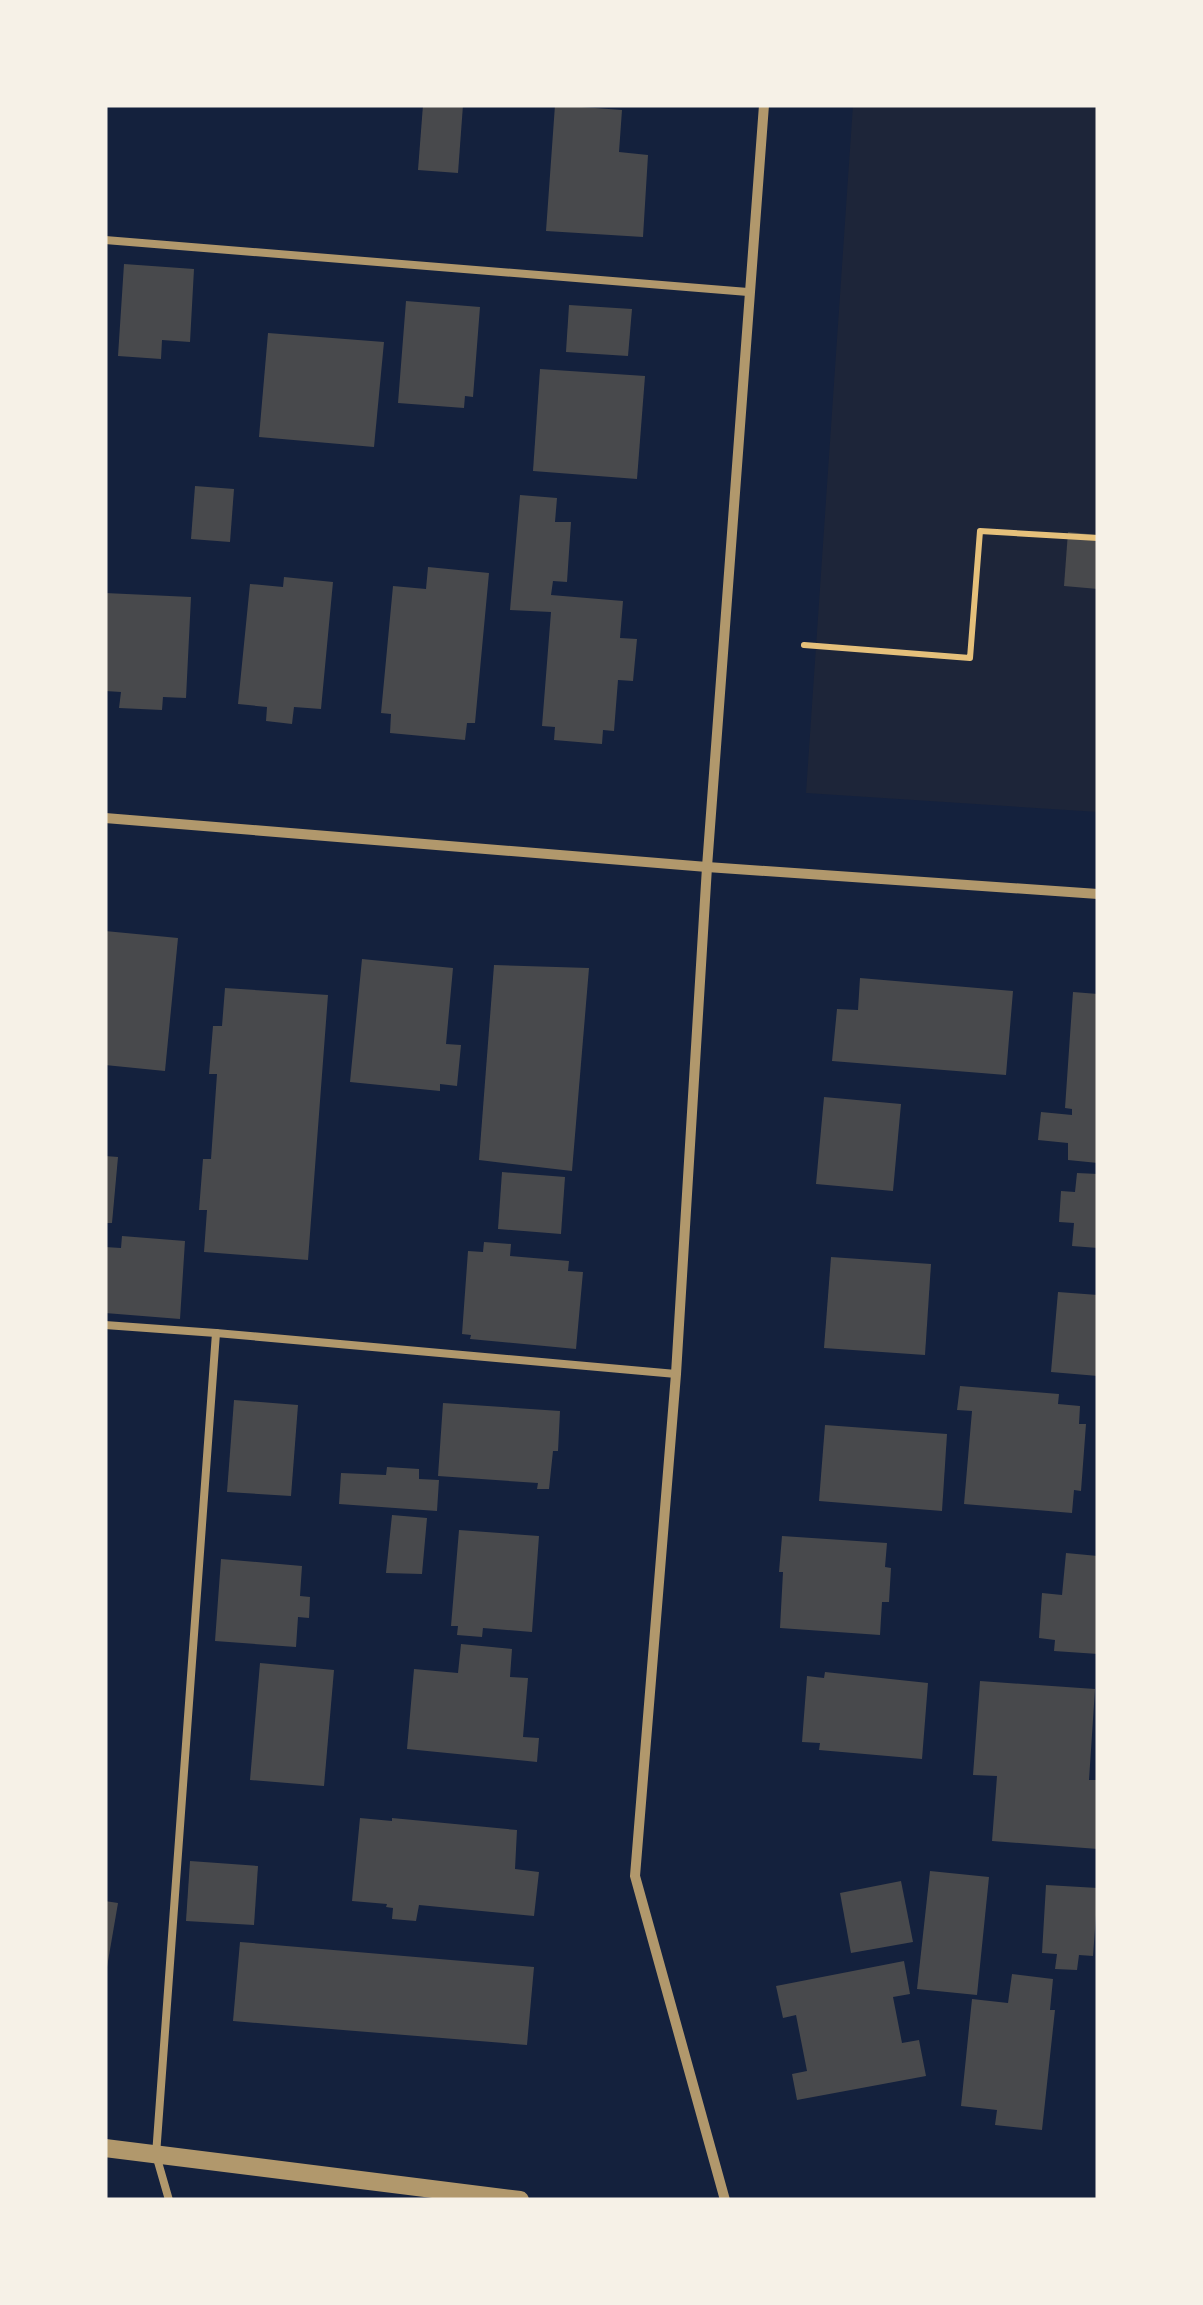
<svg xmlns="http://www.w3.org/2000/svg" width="1203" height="2305" font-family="Merriweather,serif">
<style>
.green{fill:#1d2539}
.building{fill:#48494c}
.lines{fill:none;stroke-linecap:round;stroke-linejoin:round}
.path{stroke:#e5c07b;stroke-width:6}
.service{stroke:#b1986c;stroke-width:8}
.minor{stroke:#b1986c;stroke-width:10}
.tertiary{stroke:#b1986c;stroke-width:18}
</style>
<rect width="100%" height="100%" fill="#14213d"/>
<path class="green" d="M 853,105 L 1098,105 L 1098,812 L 806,793 Z"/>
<g class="building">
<path d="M 423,105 L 463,105 L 458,173 L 418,170 Z"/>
<path d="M 555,105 L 622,110 L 619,152 L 648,155 L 643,237 L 546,231 Z"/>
<path d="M 124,264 L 194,269 L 190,342 L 162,340 L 161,359 L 118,356 Z"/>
<path d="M 406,301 L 480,307 L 473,397 L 465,396 L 464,408 L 398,403 Z"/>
<path d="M 569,305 L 632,309 L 628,356 L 566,352 Z"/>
<path d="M 268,333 L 384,342 L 374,447 L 259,437 Z"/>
<path d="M 540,369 L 645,376 L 637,479 L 533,471 Z"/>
<path d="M 195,486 L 234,489 L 230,542 L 191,539 Z"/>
<path d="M 520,495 L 557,498 L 555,522 L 571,522 L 567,582 L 553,581 L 551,595 L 623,601 L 620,638 L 637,639 L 633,681 L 618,680 L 614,731 L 603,730 L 602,744 L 554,740 L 555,727 L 542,726 L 551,612 L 510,610 Z"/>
<path d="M 1068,532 L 1098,535 L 1098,589 L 1064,586 Z"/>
<path d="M 428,567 L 489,573 L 475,723 L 467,723 L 465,740 L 390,733 L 391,714 L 381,713 L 393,586 L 426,589 Z"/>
<path d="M 284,577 L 333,582 L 321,709 L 294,707 L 292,724 L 266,721 L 267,707 L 238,704 L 250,584 L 283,587 Z"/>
<path d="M 105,593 L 191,597 L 186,698 L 163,697 L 162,710 L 119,708 L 121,692 L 105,691 Z"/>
<path d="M 105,931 L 178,938 L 165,1071 L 105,1065 Z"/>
<path d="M 362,959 L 453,968 L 446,1044 L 461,1045 L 457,1086 L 440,1084 L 440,1091 L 350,1082 Z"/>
<path d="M 494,965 L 589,968 L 572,1171 L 479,1160 Z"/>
<path d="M 860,978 L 1013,991 L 1006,1075 L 832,1061 L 837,1009 L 858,1010 Z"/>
<path d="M 225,988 L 328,995 L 308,1260 L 204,1252 L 207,1210 L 199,1210 L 203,1159 L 211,1159 L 217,1074 L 209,1074 L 213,1026 L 222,1026 Z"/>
<path d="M 1073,992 L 1098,994 L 1098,1163 L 1068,1160 L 1068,1143 L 1038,1140 L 1041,1112 L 1072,1115 L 1072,1109 L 1065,1108 Z"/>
<path d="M 824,1097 L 901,1104 L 893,1191 L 816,1184 Z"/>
<path d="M 105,1156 L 118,1157 L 112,1223 L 105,1223 Z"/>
<path d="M 502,1172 L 565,1177 L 561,1234 L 498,1229 Z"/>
<path d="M 1077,1173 L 1098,1174 L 1098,1248 L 1072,1246 L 1074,1223 L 1059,1222 L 1061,1191 L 1075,1192 Z"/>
<path d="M 122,1236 L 185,1241 L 180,1319 L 105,1313 L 105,1247 L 121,1248 Z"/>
<path d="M 484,1242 L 511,1244 L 510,1256 L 569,1261 L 568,1271 L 583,1272 L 576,1349 L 470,1339 L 471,1335 L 462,1334 L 468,1251 L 483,1252 Z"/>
<path d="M 831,1257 L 931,1264 L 925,1355 L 824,1348 Z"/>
<path d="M 1058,1292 L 1098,1295 L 1098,1376 L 1051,1372 Z"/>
<path d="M 960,1386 L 1059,1394 L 1058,1404 L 1080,1406 L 1079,1424 L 1086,1424 L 1081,1491 L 1074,1490 L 1072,1513 L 964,1504 L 972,1411 L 957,1410 Z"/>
<path d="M 234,1400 L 298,1405 L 291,1496 L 227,1492 Z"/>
<path d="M 443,1403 L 560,1411 L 558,1451 L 553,1451 L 549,1489 L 537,1489 L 538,1483 L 438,1476 Z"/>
<path d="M 825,1425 L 947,1434 L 942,1511 L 819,1501 Z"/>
<path d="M 387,1467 L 419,1469 L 419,1479 L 439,1480 L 437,1511 L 339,1504 L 341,1473 L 386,1475 Z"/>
<path d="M 392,1515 L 427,1518 L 422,1574 L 386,1573 Z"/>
<path d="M 459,1530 L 539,1536 L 532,1632 L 483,1628 L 482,1637 L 457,1635 L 458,1626 L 451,1626 Z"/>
<path d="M 782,1536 L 887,1543 L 885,1567 L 891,1568 L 889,1602 L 882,1602 L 880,1635 L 780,1628 L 783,1572 L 779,1572 Z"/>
<path d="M 1066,1553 L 1098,1556 L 1098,1654 L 1054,1651 L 1055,1640 L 1039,1638 L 1042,1593 L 1062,1595 Z"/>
<path d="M 221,1559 L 302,1566 L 300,1596 L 310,1597 L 309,1618 L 298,1617 L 296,1647 L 215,1641 Z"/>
<path d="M 461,1644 L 512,1649 L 510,1677 L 528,1678 L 523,1737 L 539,1738 L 537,1762 L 407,1749 L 414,1669 L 458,1673 Z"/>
<path d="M 260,1663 L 334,1670 L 324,1786 L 250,1780 Z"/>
<path d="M 825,1672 L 928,1683 L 922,1759 L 819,1750 L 820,1743 L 802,1742 L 807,1676 L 824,1678 Z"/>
<path d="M 980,1681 L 1095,1689 L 1089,1780 L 1098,1780 L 1098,1849 L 992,1841 L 997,1776 L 973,1775 Z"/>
<path d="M 360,1818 L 392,1821 L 392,1818 L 517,1830 L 515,1869 L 539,1872 L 534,1916 L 419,1905 L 416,1921 L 392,1919 L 393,1908 L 386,1907 L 387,1904 L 352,1901 Z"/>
<path d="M 190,1861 L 258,1866 L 254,1925 L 186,1921 Z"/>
<path d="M 930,1871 L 989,1877 L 977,1995 L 917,1989 Z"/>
<path d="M 901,1881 L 913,1942 L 851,1953 L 840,1893 Z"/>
<path d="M 1046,1885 L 1098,1888 L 1093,1956 L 1079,1955 L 1077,1970 L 1055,1969 L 1057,1954 L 1042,1953 Z"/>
<path d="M 105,1901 L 118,1903 L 107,1967 L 105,1967 Z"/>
<path d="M 240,1942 L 534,1967 L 527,2045 L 233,2021 Z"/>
<path d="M 904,1961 L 910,1994 L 893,1997 L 902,2043 L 919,2040 L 926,2076 L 797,2100 L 792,2074 L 807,2071 L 796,2015 L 783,2018 L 776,1986 Z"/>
<path d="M 1012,1974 L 1053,1979 L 1050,2010 L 1055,2010 L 1042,2130 L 995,2125 L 997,2110 L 961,2106 L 972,1999 L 1008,2003 Z"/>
</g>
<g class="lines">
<path class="path" d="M 804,645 L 970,658 L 980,531 L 1098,538"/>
<g class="service">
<path d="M 105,240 L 748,292"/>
<path d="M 105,1325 L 216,1333 L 156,2155 L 169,2200"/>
<path d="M 216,1333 L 676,1374"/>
</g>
<g class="minor">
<path d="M 105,818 L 707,867 L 1098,894"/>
<path d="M 725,2200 L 635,1876 L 676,1374 L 707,867 L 764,105"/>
</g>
<path class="tertiary" d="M 105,2148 L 520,2200"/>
</g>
<rect width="1203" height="2305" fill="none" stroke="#f6f1e7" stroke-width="215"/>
</svg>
